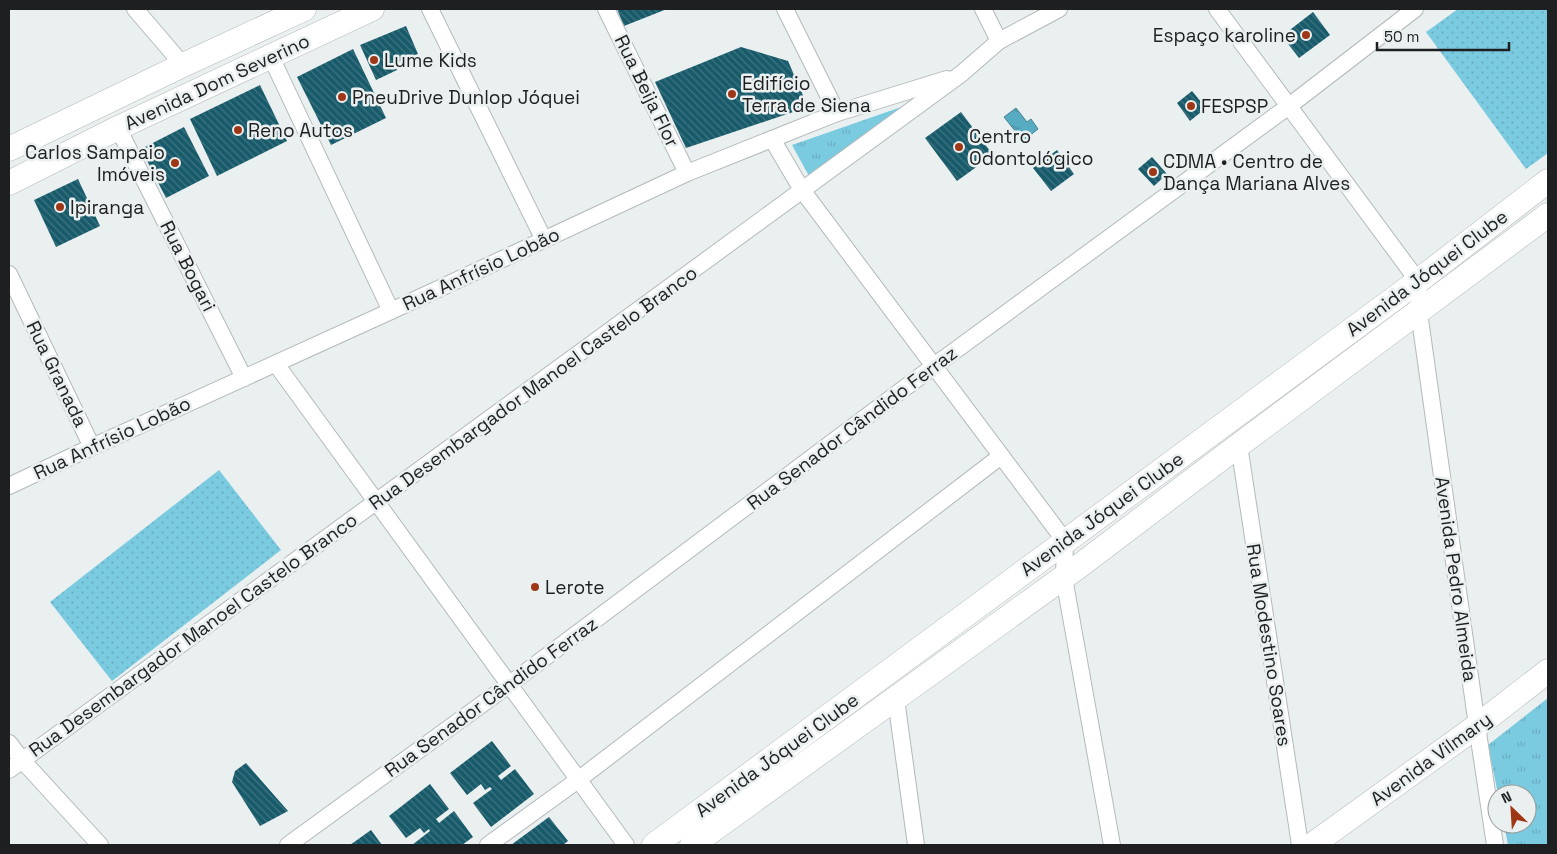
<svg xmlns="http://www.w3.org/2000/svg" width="1557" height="854" font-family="'Space Grotesk',sans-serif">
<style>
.grass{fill:url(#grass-dots)}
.park{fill:url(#park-tufts)}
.water{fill:url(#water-ripples);stroke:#478291}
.building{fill:url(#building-back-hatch)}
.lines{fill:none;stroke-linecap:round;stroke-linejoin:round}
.street-casing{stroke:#b4b9ba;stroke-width:18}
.secondary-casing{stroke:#b4b9ba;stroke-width:25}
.street{stroke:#fff;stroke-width:16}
.secondary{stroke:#fff;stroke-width:24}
.poi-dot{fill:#9e3715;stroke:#eaeff0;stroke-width:2}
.labels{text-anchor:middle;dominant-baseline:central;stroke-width:5;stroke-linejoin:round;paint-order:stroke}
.poi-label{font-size:19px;fill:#1e1f20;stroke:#eaeff0;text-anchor:start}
.street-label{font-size:19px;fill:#1e1f20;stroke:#eaeff0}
</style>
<defs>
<pattern id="grass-dots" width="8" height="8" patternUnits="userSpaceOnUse" patternTransform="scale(1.25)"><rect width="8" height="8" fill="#7acae0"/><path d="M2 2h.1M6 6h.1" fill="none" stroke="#69adc0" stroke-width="1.8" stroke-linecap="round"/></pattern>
<pattern id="park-tufts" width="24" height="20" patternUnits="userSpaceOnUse" patternTransform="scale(1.25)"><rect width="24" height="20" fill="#7acae0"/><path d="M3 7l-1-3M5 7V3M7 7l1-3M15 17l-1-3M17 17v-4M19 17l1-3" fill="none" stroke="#69adc0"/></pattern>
<pattern id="water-ripples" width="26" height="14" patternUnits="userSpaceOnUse" patternTransform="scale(1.25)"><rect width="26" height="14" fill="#58acc2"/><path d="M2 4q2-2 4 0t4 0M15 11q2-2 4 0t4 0" fill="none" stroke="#488b9d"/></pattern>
<pattern id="building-back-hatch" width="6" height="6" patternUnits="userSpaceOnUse" patternTransform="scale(1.25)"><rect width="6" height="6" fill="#175b6b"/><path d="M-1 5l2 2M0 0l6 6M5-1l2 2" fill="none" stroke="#40737f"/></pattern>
</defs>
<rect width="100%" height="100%" fill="#eaeff0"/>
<g class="grass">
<path d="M 1458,9 L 1547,9 L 1548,10 L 1548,153 L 1526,169 L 1426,32 Z"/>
<path d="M 219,470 L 281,550 L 112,681 L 50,602 Z"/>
</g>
<g class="park">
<path d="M 907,105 L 809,176 L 792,145 Z"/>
<path d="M 1548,698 L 1548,845 L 1508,845 L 1504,824 L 1527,824 L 1527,794 L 1498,794 L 1488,745 Z"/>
</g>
<path class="water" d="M 1016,108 L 1027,122 L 1031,119 L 1038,129 L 1023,141 L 1004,117 Z"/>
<g class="building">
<path d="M 617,9 L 667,9 L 624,26 Z"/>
<path d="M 1313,12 L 1330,35 L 1299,58 L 1282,36 Z"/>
<path d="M 406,26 L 418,54 L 394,64 L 397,70 L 376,80 L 360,45 Z"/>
<path d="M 741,47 L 788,61 L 808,107 L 686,148 L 655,82 Z"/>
<path d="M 353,49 L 386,118 L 331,145 L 297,77 Z"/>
<path d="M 260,85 L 287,141 L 217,176 L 190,119 Z"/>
<path d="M 1192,91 L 1206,108 L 1190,121 L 1177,103 Z"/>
<path d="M 961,112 L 993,155 L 957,181 L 925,138 Z"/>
<path d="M 184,127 L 209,176 L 166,198 L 141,149 Z"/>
<path d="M 1057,150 L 1074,174 L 1051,191 L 1033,168 Z"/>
<path d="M 1152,157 L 1167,174 L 1154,186 L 1138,169 Z"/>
<path d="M 78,179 L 100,226 L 56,247 L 34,200 Z"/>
<path d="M 492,741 L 511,766 L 498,776 L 501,780 L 515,769 L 534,794 L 491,827 L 473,803 L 492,789 L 490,787 L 485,790 L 481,784 L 467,795 L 450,773 Z"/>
<path d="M 246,763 L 288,811 L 260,826 L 232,782 L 235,771 Z"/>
<path d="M 430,784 L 449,809 L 436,819 L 439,823 L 454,811 L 473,837 L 462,845 L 412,845 L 430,831 L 429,829 L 424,833 L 420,828 L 406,838 L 389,816 Z"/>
<path d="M 549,817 L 568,841 L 563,845 L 511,845 Z"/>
<path d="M 371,830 L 382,845 L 350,845 Z"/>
</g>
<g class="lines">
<defs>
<g id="street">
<path d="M 135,9 L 183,65"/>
<path d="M 430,9 L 544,240"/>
<path d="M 606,9 L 687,173"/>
<path d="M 785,9 L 837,113"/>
<path d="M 983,9 L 999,41"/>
<path d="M 1217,9 L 1418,281 L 1419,312 L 1477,726 L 1495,845"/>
<path d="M 271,57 L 391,311"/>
<path d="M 118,128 L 244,378"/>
<path d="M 772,139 L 802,190 L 1065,541 L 1064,578 L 1112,845"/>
<path d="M 9,274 L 92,447"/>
<path d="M 276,364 L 626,845"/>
<path d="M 1239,445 L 1300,845"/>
<path d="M 9,486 L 92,447 L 391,311 L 687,173 L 837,113 L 947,79"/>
<path d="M 896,699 L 916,845"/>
<path d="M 9,743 L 22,760 L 100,845"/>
<path d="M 9,770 L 961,74 L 999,41 L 1059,9"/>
<path d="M 288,845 L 503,689 L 934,366 L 1289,106 L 1415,9"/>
<path d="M 488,845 L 578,780 L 1001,456"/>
</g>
<g id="secondary">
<path d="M 9,149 L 183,65 L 304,9"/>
<path d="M 9,183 L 118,128 L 372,9"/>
<path d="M 654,845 L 1418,281 L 1548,181"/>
<path d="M 692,845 L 1082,564 L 1239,445 L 1548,215"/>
<path d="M 1312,845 L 1477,726 L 1548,671"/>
</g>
</defs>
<use href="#street" class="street-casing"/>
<use href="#secondary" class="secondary-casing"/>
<use href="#street" class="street"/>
<use href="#secondary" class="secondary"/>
</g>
<g class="poi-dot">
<circle cx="1306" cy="35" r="5"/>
<circle cx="374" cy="60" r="5"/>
<circle cx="732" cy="94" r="5"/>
<circle cx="342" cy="97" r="5"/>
<circle cx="1191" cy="106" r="5"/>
<circle cx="238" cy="130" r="5"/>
<circle cx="959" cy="147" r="5"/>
<circle cx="175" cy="163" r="5"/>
<circle cx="1153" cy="172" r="5"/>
<circle cx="60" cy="207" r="5"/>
<circle cx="535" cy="587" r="5"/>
</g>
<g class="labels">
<g class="poi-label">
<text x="1296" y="35" text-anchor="end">Espaço karoline</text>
<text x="384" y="60">Lume Kids</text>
<text x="742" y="83">Edifício<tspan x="742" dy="22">Terra de Siena</tspan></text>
<text x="352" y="97">PneuDrive Dunlop Jóquei</text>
<text x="1201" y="106">FESPSP</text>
<text x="248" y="130">Reno Autos</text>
<text x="969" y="136">Centro<tspan x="969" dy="22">Odontológico</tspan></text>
<text x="165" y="152" text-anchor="end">Carlos Sampaio<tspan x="165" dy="22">Imóveis</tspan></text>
<text x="1163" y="161">CDMA • Centro de<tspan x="1163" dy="22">Dança Mariana Alves</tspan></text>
<text x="70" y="207">Ipiranga</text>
<text x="545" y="587">Lerote</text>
</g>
<g class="street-label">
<text transform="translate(217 82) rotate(-25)">Avenida Dom Severino</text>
<text transform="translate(647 91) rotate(64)">Rua Beija Flor</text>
<text transform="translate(188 266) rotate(63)">Rua Bogari</text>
<text transform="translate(481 269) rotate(-25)">Rua Anfrísio Lobão</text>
<text transform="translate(1427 273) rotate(-37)">Avenida Jóquei Clube</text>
<text transform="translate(57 374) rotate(64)">Rua Granada</text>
<text transform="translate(533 388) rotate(-36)">Rua Desembargador Manoel Castelo Branco</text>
<text transform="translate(852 428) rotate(-37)">Rua Senador Cândido Ferraz</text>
<text transform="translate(112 438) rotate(-25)">Rua Anfrísio Lobão</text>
<text transform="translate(1102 514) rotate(-36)">Avenida Jóquei Clube</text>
<text transform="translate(1456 579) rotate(82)">Avenida Pedro Almeida</text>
<text transform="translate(193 635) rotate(-36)">Rua Desembargador Manoel Castelo Branco</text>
<text transform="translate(1269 645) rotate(81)">Rua Modestino Soares</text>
<text transform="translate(491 697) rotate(-36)">Rua Senador Cândido Ferraz</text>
<text transform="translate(777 755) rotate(-36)">Avenida Jóquei Clube</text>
<text transform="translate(1431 759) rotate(-36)">Avenida Vilmary</text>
</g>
</g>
<rect width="1557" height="854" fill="none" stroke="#1e1f20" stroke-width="20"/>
<g transform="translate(1512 809) rotate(335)"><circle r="24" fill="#eaeff0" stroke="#989c9d"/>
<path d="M0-4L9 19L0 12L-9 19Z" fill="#9e3715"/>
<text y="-8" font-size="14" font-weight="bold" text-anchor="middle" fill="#1e1f20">N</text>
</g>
<path d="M1377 42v8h132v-8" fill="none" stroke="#1e1f20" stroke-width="2.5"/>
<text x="1384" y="42" font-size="15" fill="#1e1f20" stroke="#eaeff0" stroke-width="4" paint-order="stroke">50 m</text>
</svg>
